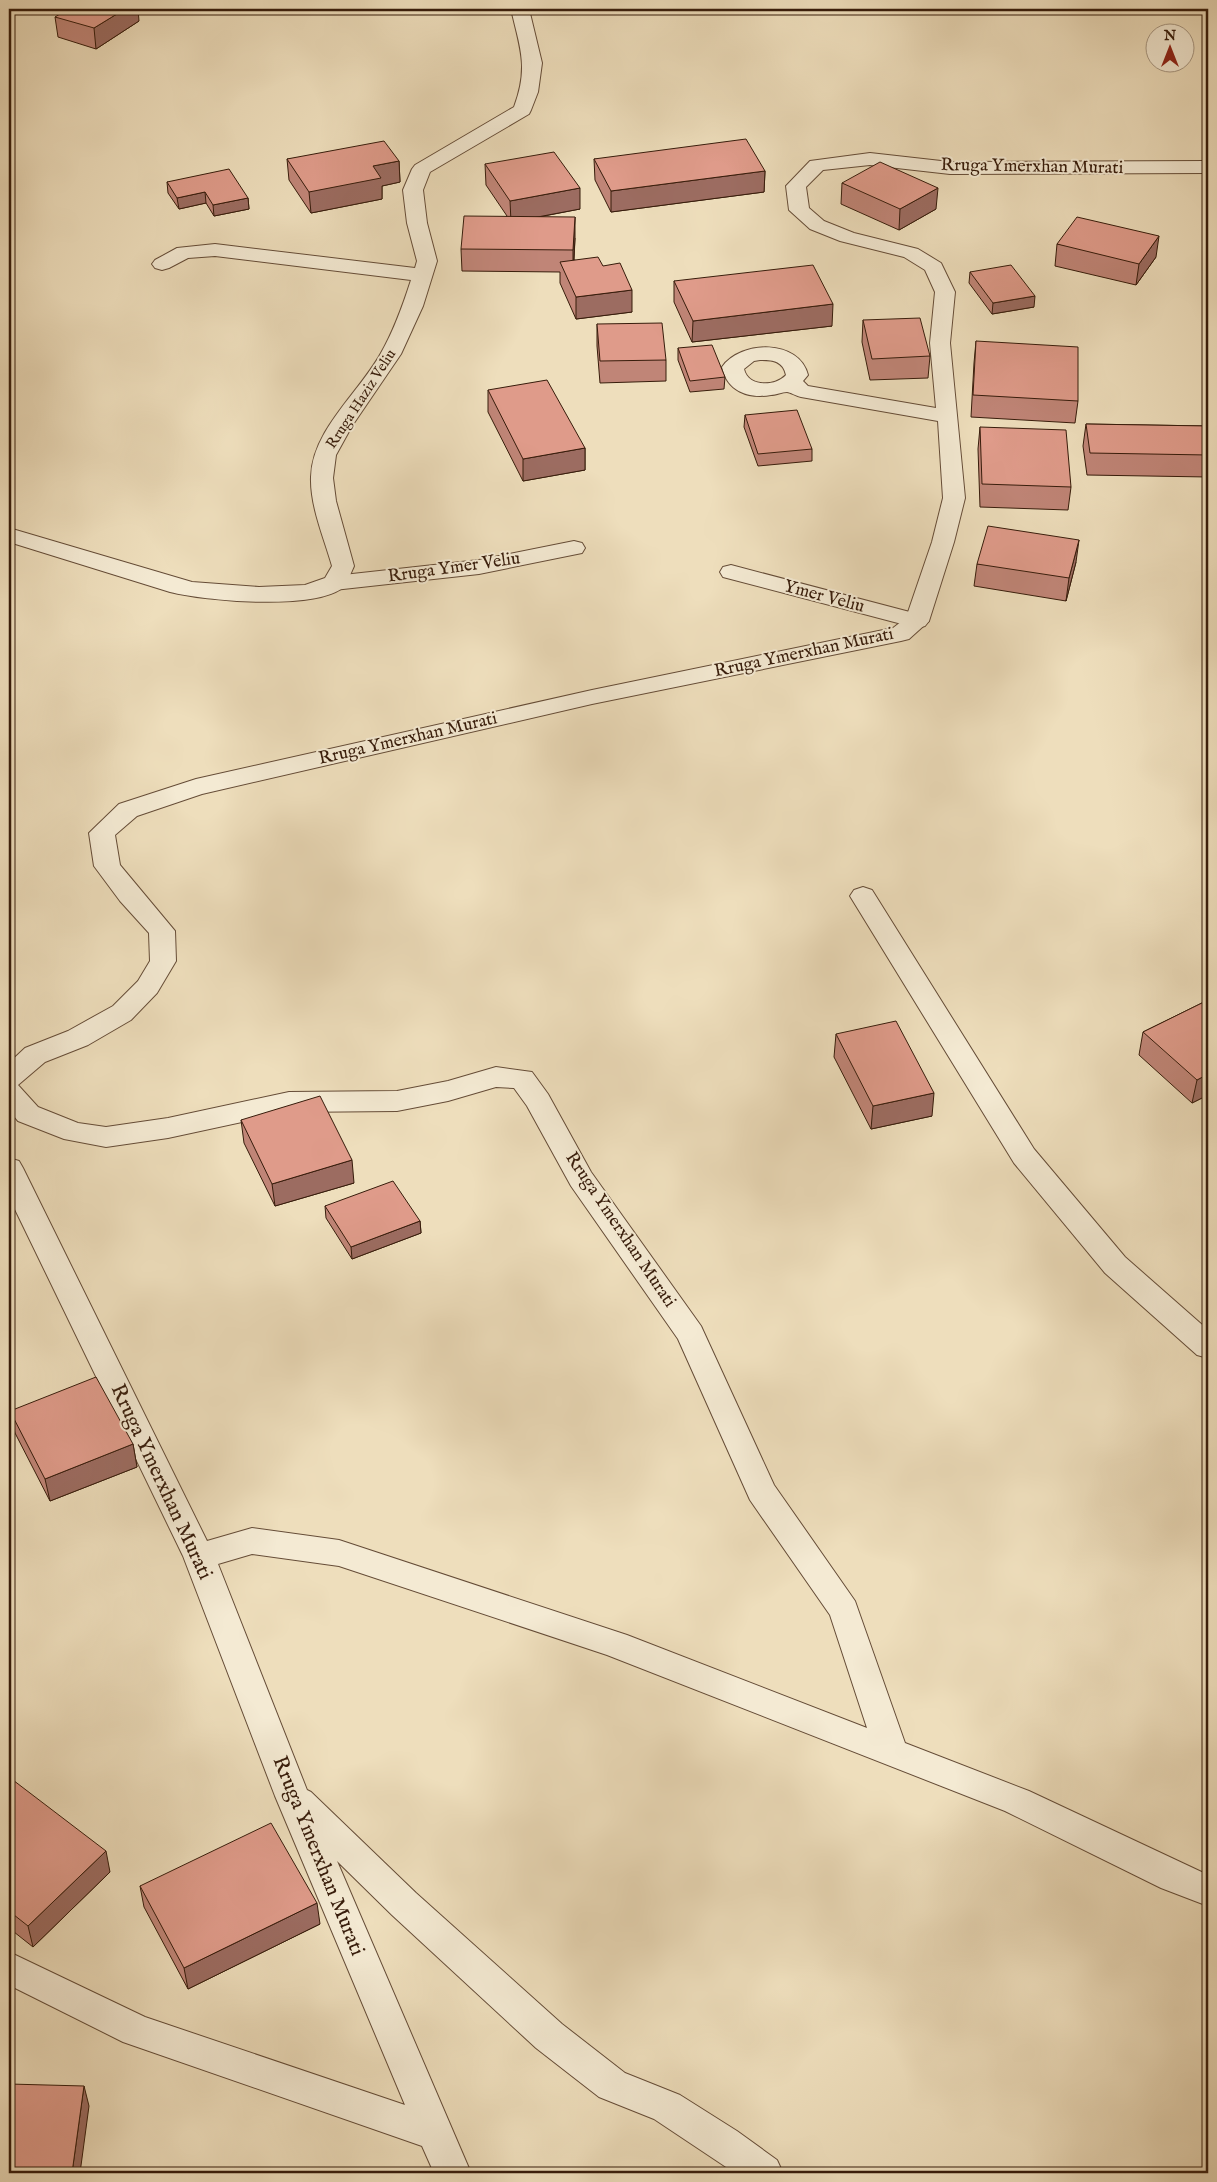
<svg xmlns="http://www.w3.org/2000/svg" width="1217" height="2182" font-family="'IM FELL English',serif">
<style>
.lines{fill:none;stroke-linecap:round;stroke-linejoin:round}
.lane-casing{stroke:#654c37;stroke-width:2}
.street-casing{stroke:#654c37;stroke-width:2}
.lane{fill:#f4ead3;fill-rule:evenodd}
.street{fill:#f4ead3;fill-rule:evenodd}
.wall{fill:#c08577;stroke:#371c0b}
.shaded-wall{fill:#9c6c61;stroke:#371c0b}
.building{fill:#df9b8a;stroke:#371c0b}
.labels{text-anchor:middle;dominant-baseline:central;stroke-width:4;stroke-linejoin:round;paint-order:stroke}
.far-street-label{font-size:15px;fill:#371c0b;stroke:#f4ead3}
.street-label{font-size:18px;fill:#371c0b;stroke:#f4ead3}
.near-street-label{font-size:21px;fill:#371c0b;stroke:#f4ead3}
</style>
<rect width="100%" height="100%" fill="#eedebc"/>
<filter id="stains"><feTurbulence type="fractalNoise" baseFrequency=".004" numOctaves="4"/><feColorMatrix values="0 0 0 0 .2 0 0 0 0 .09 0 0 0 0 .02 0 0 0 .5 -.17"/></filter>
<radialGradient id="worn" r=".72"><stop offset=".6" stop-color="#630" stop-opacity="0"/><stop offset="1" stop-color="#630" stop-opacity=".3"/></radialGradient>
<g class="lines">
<defs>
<g id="lane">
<path d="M 574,541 L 582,543 L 585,548 L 582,553 L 479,574 L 334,590 L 326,588 L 323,583 L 326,578 L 334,576 L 479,560 Z"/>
<path d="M 731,565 L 925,616 L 929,621 L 925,626 L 917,628 L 723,577 L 720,572 L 723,567 Z"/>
</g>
<g id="street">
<path d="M 511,9 L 529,9 L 542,63 L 538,92 L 531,110 L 529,114 L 430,172 L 423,190 L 427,223 L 437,261 L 423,306 L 401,354 L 352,426 L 336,455 L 333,478 L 336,501 L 354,566 C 351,573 347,584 341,589 C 310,610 206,601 170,592 L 9,542 L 9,528 L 192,582 L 259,587 L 305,585 L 325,578 L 332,566 C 324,538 310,506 311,477 C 312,430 359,393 381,353 C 394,330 403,305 411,280 L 215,256 L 188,258 L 169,268 L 162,270 L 155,268 L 152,264 L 155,260 L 177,248 L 215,244 L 415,268 L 417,261 L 407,223 L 403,190 L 412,169 L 415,165 L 514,107 C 529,67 520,48 511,9 Z"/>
<path d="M 870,153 L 950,162 L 1208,161 L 1208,173 L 950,174 L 870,165 L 823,170 L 806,187 L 809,208 L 824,221 L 854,233 L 918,249 L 941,263 L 955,292 L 950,343 L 965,498 L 954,542 L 929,621 L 909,639 L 901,641 L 592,704 L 202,794 L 137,816 L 115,835 L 120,865 L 175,931 L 176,961 L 157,993 L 131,1020 L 88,1045 L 45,1062 L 18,1085 L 38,1107 L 78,1123 L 106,1127 L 168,1118 L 289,1092 L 397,1091 L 448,1081 L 496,1067 L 532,1072 L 548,1094 L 591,1172 L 701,1326 L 774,1485 L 855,1601 L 905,1743 L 1029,1791 L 1208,1875 L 1208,1906 L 1161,1888 L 1005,1811 L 607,1655 L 339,1566 L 252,1554 L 218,1564 L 307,1790 L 311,1792 L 416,1893 L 562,2024 L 625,2073 L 680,2095 L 737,2131 L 777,2160 L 783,2173 L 735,2173 L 654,2119 L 599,2097 L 536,2048 L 392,1915 L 337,1861 L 471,2173 L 434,2173 L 422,2146 L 123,2042 L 9,1985 L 9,1952 L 145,2017 L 405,2105 L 275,1796 L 183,1556 L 9,1197 L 9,1158 L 19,1161 L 23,1168 L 207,1541 L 252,1528 L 339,1540 L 627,1635 L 867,1728 L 830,1615 L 750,1500 L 678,1339 L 571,1186 L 527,1106 L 514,1088 L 496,1087 L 448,1101 L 397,1111 L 289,1112 L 168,1138 L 106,1147 L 64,1139 L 18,1121 L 9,1110 L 9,1063 L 25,1048 L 68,1031 L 113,1006 L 138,981 L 150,961 L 149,933 L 120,901 L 94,866 L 89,833 L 119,804 L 196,779 L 592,690 L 893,628 L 906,618 L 932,542 L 943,498 L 938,421 L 801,397 C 796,396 790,392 787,392 C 782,392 776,395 771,395 C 748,399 727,391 722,367 C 741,340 799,339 808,375 L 803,381 L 808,386 L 936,408 L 930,343 L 935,292 L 925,270 L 904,257 L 840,241 L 810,229 L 789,210 L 786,186 L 810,161 ZM 760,360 C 773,360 783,361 786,375 C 775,387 748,387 744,369 L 754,361 Z"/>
<path d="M 863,887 L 872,890 L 1034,1149 L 1125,1257 L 1208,1330 L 1208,1358 L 1197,1355 L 1105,1273 L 1014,1163 L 850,896 L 854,890 Z"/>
</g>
</defs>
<use href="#lane" class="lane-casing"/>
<use href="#street" class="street-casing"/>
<use href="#lane" class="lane"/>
<use href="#street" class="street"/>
</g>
<g class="wall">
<path d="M 55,17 L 139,21 L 96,49 L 58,37 Z"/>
<path d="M 287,159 L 399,161 L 400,182 L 382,186 L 382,199 L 311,213 L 289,180 Z"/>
<path d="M 594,159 L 765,171 L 764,192 L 611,212 L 595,180 Z"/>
<path d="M 485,164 L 580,209 L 539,217 L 575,238 L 574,260 L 603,266 L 632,312 L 576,319 L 560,283 L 560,272 L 462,271 L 461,249 L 507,216 L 486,185 Z"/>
<path d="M 167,182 L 248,198 L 249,209 L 214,216 L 206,203 L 179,209 L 168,193 Z"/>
<path d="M 842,183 L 936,209 L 899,230 L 841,204 Z"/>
<path d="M 1057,244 L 1156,257 L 1136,285 L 1055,266 Z"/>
<path d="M 970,272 L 1034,307 L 992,314 L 969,283 Z"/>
<path d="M 674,281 L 832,326 L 692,342 L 674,302 Z"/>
<path d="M 863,320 L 930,356 L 928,378 L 870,380 L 862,342 Z"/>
<path d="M 597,324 L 666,360 L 666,381 L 600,383 L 597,346 Z"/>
<path d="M 976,341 L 1078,401 L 1075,423 L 971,417 L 974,363 Z"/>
<path d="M 678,348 L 725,377 L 724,389 L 690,392 L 678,360 Z"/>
<path d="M 488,390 L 585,448 L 585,470 L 523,481 L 488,412 Z"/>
<path d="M 745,415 L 812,449 L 812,461 L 758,466 L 744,427 Z"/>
<path d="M 1086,424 L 1208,426 L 1208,477 L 1087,475 L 1083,446 Z"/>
<path d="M 980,427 L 1071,487 L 1068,510 L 980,507 L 978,449 Z"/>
<path d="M 1076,562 L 1066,601 L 974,586 L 977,564 Z"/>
<path d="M 1208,1000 L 1208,1095 L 1192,1103 L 1139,1055 L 1143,1032 Z"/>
<path d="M 836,1034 L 932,1116 L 871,1129 L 834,1057 Z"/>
<path d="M 241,1120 L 354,1183 L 275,1206 L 244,1143 Z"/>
<path d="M 325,1206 L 420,1221 L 421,1233 L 352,1259 L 326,1218 Z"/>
<path d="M 10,1411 L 133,1444 L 137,1467 L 50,1501 L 15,1433 Z"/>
<path d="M 9,1777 L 110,1872 L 33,1947 L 9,1928 Z"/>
<path d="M 140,1886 L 320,1924 L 188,1989 L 144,1907 Z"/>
</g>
<g class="shaded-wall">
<path d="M 125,9 L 138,9 L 139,21 L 96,49 L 94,28 Z"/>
<path d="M 399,161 L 400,182 L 382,186 L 382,199 L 311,213 L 309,192 L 373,166 Z"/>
<path d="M 765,171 L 764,192 L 611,212 L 611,191 Z"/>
<path d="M 580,188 L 580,209 L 511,222 L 510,201 Z"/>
<path d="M 938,188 L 936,209 L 899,230 L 900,209 Z"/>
<path d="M 205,192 L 206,203 L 179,209 L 177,198 Z"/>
<path d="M 248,198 L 249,209 L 214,216 L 213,205 Z"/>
<path d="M 575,217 L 575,238 L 573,272 L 573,250 Z"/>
<path d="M 1159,236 L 1156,257 L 1136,285 L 1139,264 Z"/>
<path d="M 632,290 L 632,312 L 576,319 L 576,297 Z"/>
<path d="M 1035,296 L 1034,307 L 992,314 L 993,303 Z"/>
<path d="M 833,304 L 832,326 L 692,342 L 693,321 Z"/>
<path d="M 585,448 L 585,470 L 523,481 L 523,459 Z"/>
<path d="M 1079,540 L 1076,562 L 1066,601 L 1069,578 Z"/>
<path d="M 1208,1074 L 1208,1095 L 1192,1103 L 1197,1080 Z"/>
<path d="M 934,1093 L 932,1116 L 871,1129 L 873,1106 Z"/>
<path d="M 352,1160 L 354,1183 L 275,1206 L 272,1184 Z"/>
<path d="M 420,1221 L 421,1233 L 352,1259 L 351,1247 Z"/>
<path d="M 133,1444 L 137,1467 L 50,1501 L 45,1479 Z"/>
<path d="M 106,1851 L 110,1872 L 33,1947 L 28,1926 Z"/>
<path d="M 317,1903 L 320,1924 L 188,1989 L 184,1968 Z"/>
<path d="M 84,2086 L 89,2106 L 80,2173 L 72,2173 Z"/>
</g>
<g class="building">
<path d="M 68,9 L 125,9 L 94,28 L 55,17 Z"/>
<path d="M 746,139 L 765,171 L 611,191 L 594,159 Z"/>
<path d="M 384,141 L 399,161 L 373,166 L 381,178 L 309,192 L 287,159 Z"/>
<path d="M 554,152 L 580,188 L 510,201 L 485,164 Z"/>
<path d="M 880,162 L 938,188 L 900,209 L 842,183 Z"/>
<path d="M 229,169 L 248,198 L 213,205 L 205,192 L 177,198 L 167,182 Z"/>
<path d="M 464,216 L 575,217 L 573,250 L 461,249 Z"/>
<path d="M 1077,217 L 1159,236 L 1139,264 L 1057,244 Z"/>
<path d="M 598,257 L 603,266 L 620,263 L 632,290 L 576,297 L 560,262 Z"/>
<path d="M 813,265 L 833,304 L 693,321 L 674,281 Z"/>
<path d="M 1011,265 L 1035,296 L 993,303 L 970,272 Z"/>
<path d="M 920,318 L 930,356 L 872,359 L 863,320 Z"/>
<path d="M 662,323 L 666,360 L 600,361 L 597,324 Z"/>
<path d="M 976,341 L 1078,347 L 1078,401 L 973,395 Z"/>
<path d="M 712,345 L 725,377 L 690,381 L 678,348 Z"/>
<path d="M 547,380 L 585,448 L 523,459 L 488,390 Z"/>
<path d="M 797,410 L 812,449 L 758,454 L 745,415 Z"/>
<path d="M 1086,424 L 1208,426 L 1208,455 L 1090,453 Z"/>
<path d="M 980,427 L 1066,430 L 1071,487 L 982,484 Z"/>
<path d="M 988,526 L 1079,540 L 1069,578 L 977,564 Z"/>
<path d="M 1208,1000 L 1208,1074 L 1197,1080 L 1143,1032 Z"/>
<path d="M 896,1021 L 934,1093 L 873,1106 L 836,1034 Z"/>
<path d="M 320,1096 L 352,1160 L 272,1184 L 241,1120 Z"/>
<path d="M 393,1181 L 420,1221 L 351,1247 L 325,1206 Z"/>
<path d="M 96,1377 L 133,1444 L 45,1479 L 10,1411 Z"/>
<path d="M 9,1777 L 106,1851 L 28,1926 L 9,1911 Z"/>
<path d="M 271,1823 L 317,1903 L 184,1968 L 140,1886 Z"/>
<path d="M 9,2084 L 84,2086 L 72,2173 L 9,2173 Z"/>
</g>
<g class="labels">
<g class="far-street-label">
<text transform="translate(361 399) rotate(-57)">Rruga Haziz Veliu</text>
</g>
<g class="street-label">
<text transform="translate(1032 167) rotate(1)">Rruga Ymerxhan Murati</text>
<text transform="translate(454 568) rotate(-8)">Rruga Ymer Veliu</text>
<text transform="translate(824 597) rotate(15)">Ymer Veliu</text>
<text transform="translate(804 653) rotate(-12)">Rruga Ymerxhan Murati</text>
<text transform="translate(408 739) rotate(-13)">Rruga Ymerxhan Murati</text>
<text transform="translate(620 1230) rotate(56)">Rruga Ymerxhan Murati</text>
</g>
<g class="near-street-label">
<text transform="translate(161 1482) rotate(65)">Rruga Ymerxhan Murati</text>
<text transform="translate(318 1856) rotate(68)">Rruga Ymerxhan Murati</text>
</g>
</g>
<rect width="1217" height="2182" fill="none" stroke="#eedebc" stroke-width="30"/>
<rect x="10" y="10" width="1197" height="2162" fill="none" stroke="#371c0b" stroke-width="2.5"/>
<rect x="15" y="15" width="1187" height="2152" fill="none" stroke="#371c0b"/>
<g transform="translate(1170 48)"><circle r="24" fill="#f4ead3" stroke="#a89883"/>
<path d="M0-4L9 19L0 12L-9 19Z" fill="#8f2418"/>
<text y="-8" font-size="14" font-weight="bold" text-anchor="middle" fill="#371c0b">N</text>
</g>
<rect width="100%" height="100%" filter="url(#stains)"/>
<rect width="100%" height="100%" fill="url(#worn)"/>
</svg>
